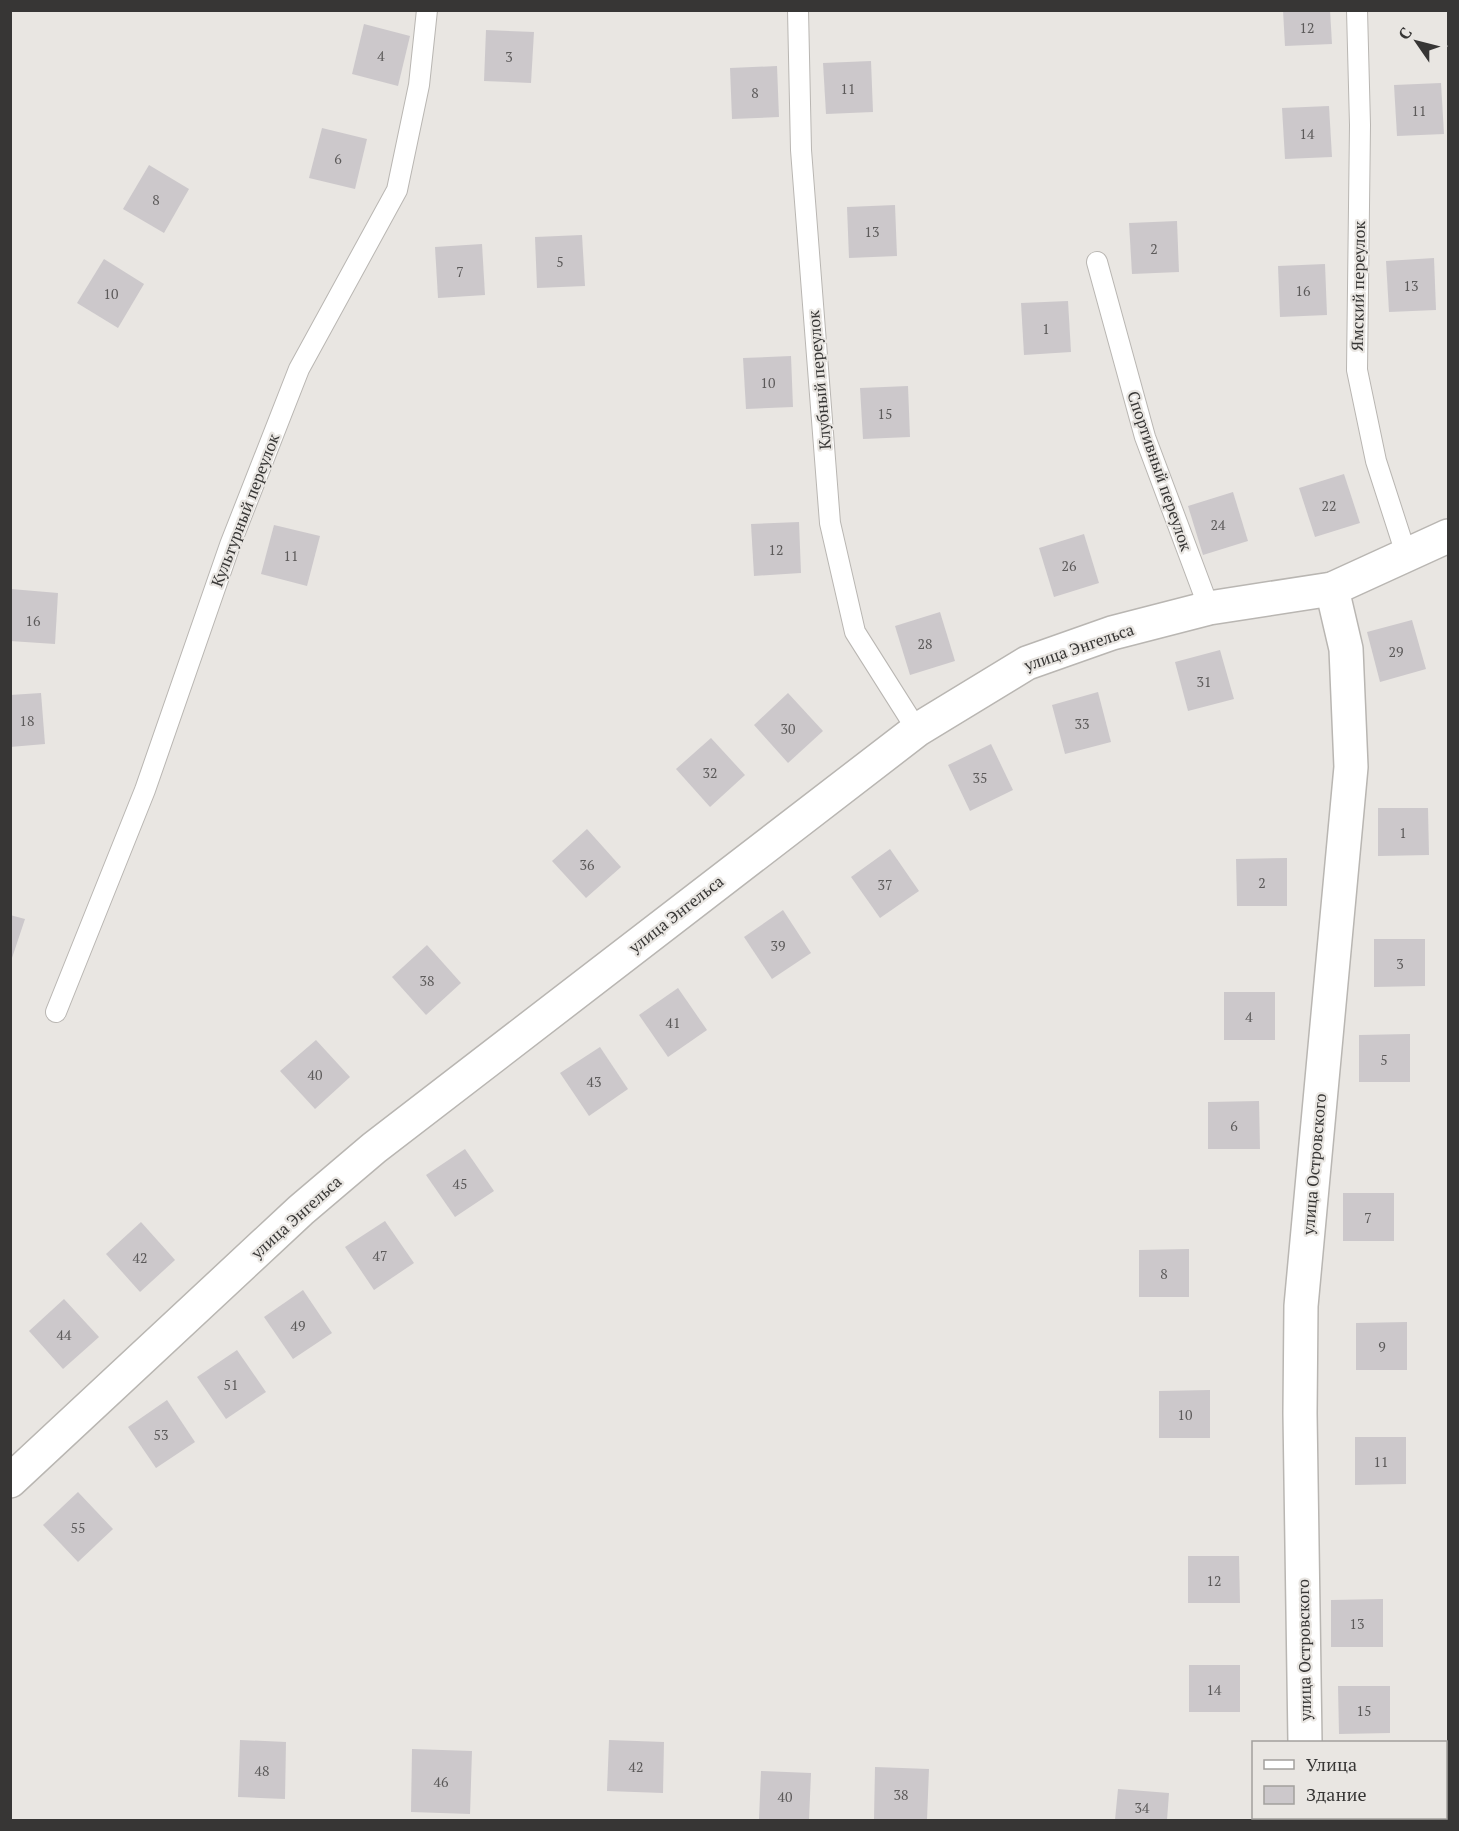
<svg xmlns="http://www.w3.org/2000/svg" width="1459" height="1831" font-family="'PT Serif',serif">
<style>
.building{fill:#ccc8cb}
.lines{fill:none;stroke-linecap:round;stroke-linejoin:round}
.service-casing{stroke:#b9b6b2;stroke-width:22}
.minor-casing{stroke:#b9b6b2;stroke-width:36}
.tertiary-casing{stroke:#b9b6b2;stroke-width:36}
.service{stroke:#fff;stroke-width:20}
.minor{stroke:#fff;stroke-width:33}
.tertiary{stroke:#fff;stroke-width:33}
.labels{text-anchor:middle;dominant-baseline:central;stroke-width:4.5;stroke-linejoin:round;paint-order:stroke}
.number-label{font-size:14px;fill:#5c5a5a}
.street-label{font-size:16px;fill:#373635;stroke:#e9e6e2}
</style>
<rect width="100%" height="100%" fill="#e9e6e2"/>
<g class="building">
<path d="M 1283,10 L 1330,10 L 1332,44 L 1285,46 Z"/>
<path d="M 364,24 L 410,36 L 398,86 L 352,74 Z"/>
<path d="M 486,30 L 534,32 L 531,83 L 484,81 Z"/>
<path d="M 871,61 L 873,112 L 826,114 L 823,63 Z"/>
<path d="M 777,66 L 779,117 L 732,119 L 730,68 Z"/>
<path d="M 1441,83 L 1444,134 L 1397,136 L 1394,85 Z"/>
<path d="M 1329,106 L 1332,157 L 1285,159 L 1282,108 Z"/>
<path d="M 322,128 L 367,139 L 355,189 L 309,178 Z"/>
<path d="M 149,165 L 189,189 L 164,233 L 123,209 Z"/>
<path d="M 895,205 L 897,256 L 849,258 L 847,207 Z"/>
<path d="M 1177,221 L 1179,272 L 1132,274 L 1129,223 Z"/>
<path d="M 582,235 L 585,286 L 537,288 L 535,237 Z"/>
<path d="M 482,244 L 485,295 L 438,298 L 435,247 Z"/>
<path d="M 1434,258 L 1436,310 L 1389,312 L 1386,261 Z"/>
<path d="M 104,259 L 144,284 L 118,328 L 77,303 Z"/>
<path d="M 1325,264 L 1327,315 L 1280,317 L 1278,266 Z"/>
<path d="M 1068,301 L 1071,352 L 1024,355 L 1021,303 Z"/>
<path d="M 791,356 L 793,407 L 746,409 L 743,358 Z"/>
<path d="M 908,386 L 910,437 L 863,439 L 860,388 Z"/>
<path d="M 1344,474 L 1360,523 L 1315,537 L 1299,488 Z"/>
<path d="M 1233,492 L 1248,541 L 1203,555 L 1188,506 Z"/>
<path d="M 799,522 L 801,573 L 754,576 L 751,524 Z"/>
<path d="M 274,525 L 320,536 L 307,586 L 261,574 Z"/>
<path d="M 1084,534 L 1099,583 L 1054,597 L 1039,548 Z"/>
<path d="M 11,589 L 58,593 L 55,644 L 10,641 Z"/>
<path d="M 940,612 L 955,661 L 910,675 L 895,626 Z"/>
<path d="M 1412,620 L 1426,669 L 1380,682 L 1367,632 Z"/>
<path d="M 1220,650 L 1234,699 L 1188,711 L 1175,662 Z"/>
<path d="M 1098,692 L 1111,742 L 1065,754 L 1052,705 Z"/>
<path d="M 41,693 L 45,744 L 10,747 L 10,695 Z"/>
<path d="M 788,693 L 823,731 L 788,763 L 754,725 Z"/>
<path d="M 711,738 L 745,775 L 710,807 L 676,769 Z"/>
<path d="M 991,744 L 1013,790 L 970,811 L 948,765 Z"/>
<path d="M 1378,808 L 1428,808 L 1429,855 L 1378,856 Z"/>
<path d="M 587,829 L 621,867 L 586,898 L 552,861 Z"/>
<path d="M 890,849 L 919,891 L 880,918 L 851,877 Z"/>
<path d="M 1287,858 L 1287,906 L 1237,906 L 1236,859 Z"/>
<path d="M 783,910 L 811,953 L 772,979 L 744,937 Z"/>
<path d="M 10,915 L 25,919 L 11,961 L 10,961 Z"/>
<path d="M 1374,939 L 1425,939 L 1425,986 L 1374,987 Z"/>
<path d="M 427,945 L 461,983 L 426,1015 L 392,977 Z"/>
<path d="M 678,988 L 707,1030 L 668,1057 L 639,1015 Z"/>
<rect x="1224" y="992" width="51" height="48"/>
<path d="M 1410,1034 L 1410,1082 L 1359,1082 L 1359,1035 Z"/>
<path d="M 316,1040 L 350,1077 L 315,1109 L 280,1071 Z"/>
<path d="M 600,1047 L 628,1089 L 589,1116 L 560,1073 Z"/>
<path d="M 1259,1101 L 1260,1149 L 1208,1149 L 1208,1102 Z"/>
<path d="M 465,1149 L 494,1191 L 455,1217 L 426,1175 Z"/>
<rect x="1343" y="1193" width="51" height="48"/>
<path d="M 385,1221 L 414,1263 L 374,1290 L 345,1247 Z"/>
<path d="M 141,1222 L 175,1260 L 140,1292 L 106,1254 Z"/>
<path d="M 1189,1249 L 1189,1297 L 1139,1297 L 1139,1250 Z"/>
<path d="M 303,1290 L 332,1333 L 293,1359 L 264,1317 Z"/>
<path d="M 64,1299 L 99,1337 L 63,1369 L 29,1331 Z"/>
<path d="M 1407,1322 L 1407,1370 L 1356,1370 L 1356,1323 Z"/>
<path d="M 237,1350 L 266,1392 L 226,1419 L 197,1377 Z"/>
<path d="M 1210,1390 L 1210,1438 L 1159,1438 L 1159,1391 Z"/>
<path d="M 167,1400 L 195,1442 L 156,1468 L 128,1427 Z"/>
<path d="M 1355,1437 L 1406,1437 L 1406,1484 L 1355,1485 Z"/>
<path d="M 78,1492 L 113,1529 L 78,1562 L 43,1525 Z"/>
<path d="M 1188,1556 L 1239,1556 L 1240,1603 L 1188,1603 Z"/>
<path d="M 1383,1599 L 1383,1647 L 1331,1647 L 1331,1600 Z"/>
<rect x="1189" y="1665" width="51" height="47"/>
<path d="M 1338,1686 L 1390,1686 L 1390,1733 L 1339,1734 Z"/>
<path d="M 240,1740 L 286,1742 L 285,1799 L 238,1797 Z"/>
<path d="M 609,1740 L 664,1742 L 663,1793 L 607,1791 Z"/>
<path d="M 412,1749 L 472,1751 L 470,1814 L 411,1812 Z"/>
<path d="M 875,1767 L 929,1769 L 927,1820 L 874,1819 Z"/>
<path d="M 761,1771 L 811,1773 L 809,1820 L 759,1819 Z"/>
<path d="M 1118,1789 L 1169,1793 L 1167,1820 L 1115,1820 Z"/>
</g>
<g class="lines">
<defs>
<g id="service">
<path d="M 798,10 L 801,150 L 830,523 L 855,632 L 917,730"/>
<path d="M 1357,10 L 1360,125 L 1357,370 L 1376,461 L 1406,554"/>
<path d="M 1097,262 L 1145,437 L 1209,608"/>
<path d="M 56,1012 L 145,790 L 230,545 L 299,369 L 397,190 L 419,85 L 427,10"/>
</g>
<g id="minor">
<path d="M 1305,1742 L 1300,1413 L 1301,1306 L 1351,767 L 1346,649 L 1332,589"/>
<path d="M 1307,1818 L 1307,1820"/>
</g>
<path id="tertiary" d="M 10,1481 L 301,1210 L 374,1148 L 917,730 L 1027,663 L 1112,633 L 1209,608 L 1332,589 L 1448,536"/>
</defs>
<use href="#service" class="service-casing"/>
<use href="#minor" class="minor-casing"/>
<use href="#tertiary" class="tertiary-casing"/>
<use href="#service" class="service"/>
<use href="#minor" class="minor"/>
<use href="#tertiary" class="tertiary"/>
</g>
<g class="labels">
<g class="number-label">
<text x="1307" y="27">12</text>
<text x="381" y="55">4</text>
<text x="509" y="56">3</text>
<text x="848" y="88">11</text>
<text x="755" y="92">8</text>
<text x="1419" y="110">11</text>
<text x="1307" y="133">14</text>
<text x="338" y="158">6</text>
<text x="156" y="199">8</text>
<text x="872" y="231">13</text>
<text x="1154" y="248">2</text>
<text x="560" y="261">5</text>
<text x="460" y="271">7</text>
<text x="1411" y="285">13</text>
<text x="1303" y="290">16</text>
<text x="111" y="293">10</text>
<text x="1046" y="328">1</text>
<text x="768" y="382">10</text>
<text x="885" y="413">15</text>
<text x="1329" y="505">22</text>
<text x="1218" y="524">24</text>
<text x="776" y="549">12</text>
<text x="291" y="555">11</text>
<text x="1069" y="565">26</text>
<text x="33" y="620">16</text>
<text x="925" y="643">28</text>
<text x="1396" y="651">29</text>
<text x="1204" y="681">31</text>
<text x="27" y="720">18</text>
<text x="1082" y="723">33</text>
<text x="788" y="728">30</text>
<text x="710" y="772">32</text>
<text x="980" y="777">35</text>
<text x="1403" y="832">1</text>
<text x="587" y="864">36</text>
<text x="1262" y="882">2</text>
<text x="885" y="884">37</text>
<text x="778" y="945">39</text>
<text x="1400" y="963">3</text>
<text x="427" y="980">38</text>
<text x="1249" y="1016">4</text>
<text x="673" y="1022">41</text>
<text x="1384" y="1059">5</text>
<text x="315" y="1074">40</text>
<text x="594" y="1081">43</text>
<text x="1234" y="1125">6</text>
<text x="460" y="1183">45</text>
<text x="1368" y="1217">7</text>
<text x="380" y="1255">47</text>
<text x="140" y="1257">42</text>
<text x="1164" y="1273">8</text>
<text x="298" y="1325">49</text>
<text x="64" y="1334">44</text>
<text x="1382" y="1346">9</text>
<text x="231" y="1384">51</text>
<text x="1185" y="1414">10</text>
<text x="161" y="1434">53</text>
<text x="1381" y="1461">11</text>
<text x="78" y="1527">55</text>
<text x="1214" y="1580">12</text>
<text x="1357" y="1623">13</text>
<text x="1214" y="1689">14</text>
<text x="1364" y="1710">15</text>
<text x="636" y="1766">42</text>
<text x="262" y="1770">48</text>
<text x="441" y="1781">46</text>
<text x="901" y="1794">38</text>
<text x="785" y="1796">40</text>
<text x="1142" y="1807">34</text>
</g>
<g class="street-label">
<text transform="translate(1358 286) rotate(-89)">Ямский переулок</text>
<text transform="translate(819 380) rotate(-95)">Клубный переулок</text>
<text transform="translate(1160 471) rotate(71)">Спортивный переулок</text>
<text transform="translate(245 510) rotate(-69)">Культурный переулок</text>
<text transform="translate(1079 647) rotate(-19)">улица Энгельса</text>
<text transform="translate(676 914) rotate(-38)">улица Энгельса</text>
<text transform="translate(1314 1164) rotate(-85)">улица Островского</text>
<text transform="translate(296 1217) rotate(-42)">улица Энгельса</text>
<text transform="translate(1304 1650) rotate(-91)">улица Островского</text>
</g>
</g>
<rect width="1459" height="1831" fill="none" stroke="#373635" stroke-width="24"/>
<rect x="1252" y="1741" width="195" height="78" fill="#e9e6e2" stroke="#a2a09d" stroke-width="1.5"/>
<rect x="1264" y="1760" width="30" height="9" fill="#ffffff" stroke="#a2a09d" stroke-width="1.5"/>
<text x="1306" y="1771" font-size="18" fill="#373635">Улица</text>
<rect x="1264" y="1786" width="30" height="18" fill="#ccc8cb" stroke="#a2a09d" stroke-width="1.5"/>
<text x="1306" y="1801" font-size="18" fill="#373635">Здание</text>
<g transform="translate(1417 42) rotate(305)" stroke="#e9e6e2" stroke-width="4.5" paint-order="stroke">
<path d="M0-4.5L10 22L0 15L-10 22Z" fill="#373635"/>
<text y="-9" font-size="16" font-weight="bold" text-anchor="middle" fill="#373635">С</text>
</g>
</svg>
